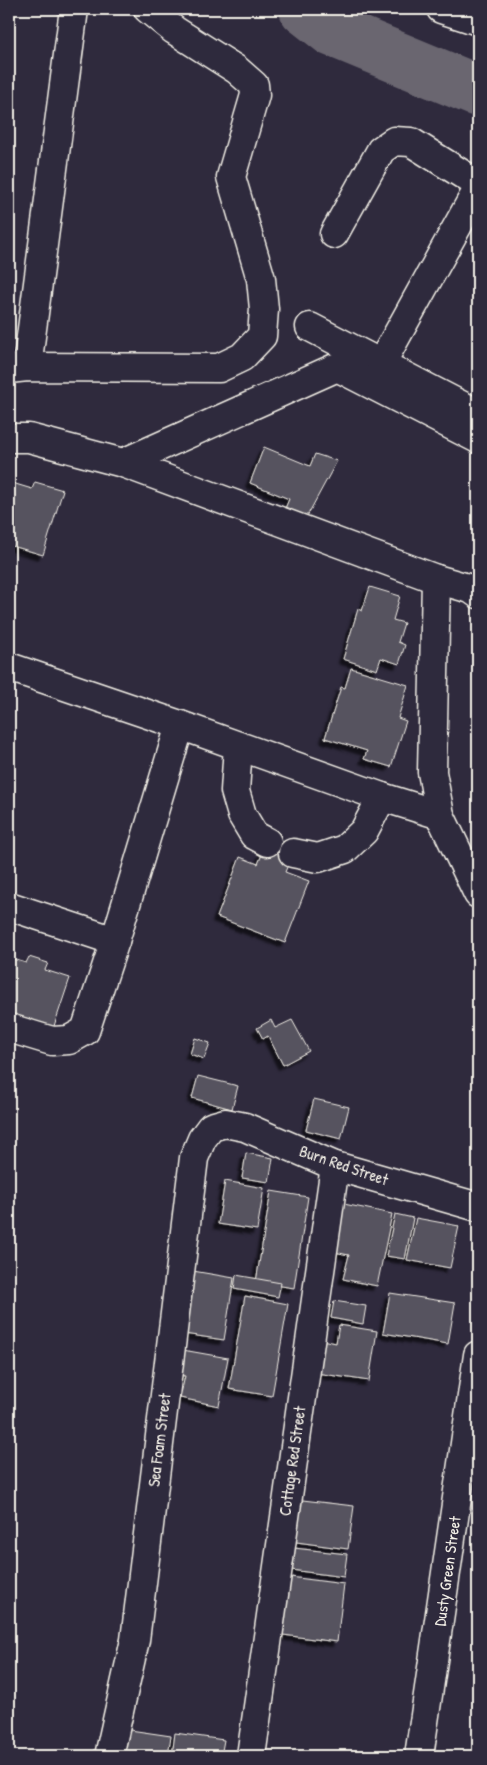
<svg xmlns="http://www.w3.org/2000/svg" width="487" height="1765" font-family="'Patrick Hand',sans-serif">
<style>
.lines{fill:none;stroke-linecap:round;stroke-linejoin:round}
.river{stroke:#6a6670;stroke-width:52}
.building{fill:#56525f;stroke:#f4f1e8;filter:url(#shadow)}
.minor-casing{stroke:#f4f1e8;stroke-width:31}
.minor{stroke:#2f2a3d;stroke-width:28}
.labels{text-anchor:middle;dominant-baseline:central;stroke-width:4;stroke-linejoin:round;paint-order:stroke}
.street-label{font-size:16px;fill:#f4f1e8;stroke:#2f2a3d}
</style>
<defs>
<filter id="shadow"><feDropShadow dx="-4.5" dy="4.5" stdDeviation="1" flood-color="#0009"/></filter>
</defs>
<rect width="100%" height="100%" fill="#2f2a3d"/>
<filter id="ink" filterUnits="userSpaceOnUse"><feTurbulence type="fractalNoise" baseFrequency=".02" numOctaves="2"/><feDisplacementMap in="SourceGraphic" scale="10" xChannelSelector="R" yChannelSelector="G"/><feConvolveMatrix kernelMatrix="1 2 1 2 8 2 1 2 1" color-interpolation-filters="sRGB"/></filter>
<g filter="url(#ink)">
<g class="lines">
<path class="river" d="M 305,9 L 333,31 L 478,91"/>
</g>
<g class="building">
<path d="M 9,193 L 12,193 L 9,221 Z"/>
<path d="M 264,447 L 310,466 L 315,454 L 337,461 L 305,520 L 284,511 L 289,499 L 250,483 Z"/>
<path d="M 9,482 L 32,489 L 35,482 L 63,490 L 43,555 L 9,545 Z"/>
<path d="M 370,587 L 400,596 L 393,620 L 404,623 L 398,642 L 405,645 L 399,664 L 381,658 L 377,670 L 343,659 L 358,609 L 362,611 Z"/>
<path d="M 351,668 L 408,685 L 398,718 L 406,721 L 391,767 L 364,759 L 367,751 L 325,738 L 341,687 L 345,688 Z"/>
<path d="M 268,840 L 294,850 L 285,872 L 309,881 L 285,943 L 217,917 L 240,857 L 258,864 Z"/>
<path d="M 9,950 L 15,952 L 13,959 L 26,963 L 29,957 L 48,963 L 45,970 L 70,978 L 52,1032 L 9,1018 Z"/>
<path d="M 271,1020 L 275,1028 L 292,1020 L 309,1051 L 283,1065 L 268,1036 L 263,1039 L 257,1028 Z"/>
<path d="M 195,1038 L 210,1043 L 204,1059 L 190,1054 Z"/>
<path d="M 198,1076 L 238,1086 L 232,1109 L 192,1098 Z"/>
<path d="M 314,1099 L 349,1107 L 341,1139 L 306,1130 Z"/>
<path d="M 246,1153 L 273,1158 L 269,1182 L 242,1178 Z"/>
<path d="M 225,1181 L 264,1188 L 257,1230 L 218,1224 Z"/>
<path d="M 271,1191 L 308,1197 L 294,1288 L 256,1282 Z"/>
<path d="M 339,1203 L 392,1214 L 377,1286 L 343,1279 L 349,1255 L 329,1251 Z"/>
<path d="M 395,1214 L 413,1218 L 405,1259 L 386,1256 Z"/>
<path d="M 416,1218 L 459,1226 L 450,1268 L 407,1260 Z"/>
<path d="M 187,1270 L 234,1278 L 224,1340 L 184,1334 Z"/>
<path d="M 236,1275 L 281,1283 L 278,1297 L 234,1289 Z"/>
<path d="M 390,1293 L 455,1303 L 448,1344 L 383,1333 Z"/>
<path d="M 245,1296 L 288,1304 L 272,1396 L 229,1389 Z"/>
<path d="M 334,1301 L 366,1306 L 363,1324 L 331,1318 Z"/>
<path d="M 339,1325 L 377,1331 L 369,1381 L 316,1373 L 322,1340 L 336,1343 Z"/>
<path d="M 177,1349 L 228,1358 L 219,1406 L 180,1398 L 185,1376 L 172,1374 Z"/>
<path d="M 294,1499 L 354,1506 L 348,1549 L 289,1541 Z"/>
<path d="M 294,1548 L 347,1554 L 344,1577 L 291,1570 Z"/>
<path d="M 290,1577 L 344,1584 L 337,1642 L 283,1635 L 284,1627 L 272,1625 Z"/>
<path d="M 123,1729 L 171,1736 L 168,1756 L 119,1756 Z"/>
<path d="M 175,1733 L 224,1740 L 221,1756 L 172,1756 Z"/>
</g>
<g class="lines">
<defs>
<g id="minor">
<path d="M 441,9 L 478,21"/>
<path d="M 334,234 L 381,150 L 394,141 L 411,142 L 478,184"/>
<path d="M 310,327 L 478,414"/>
<path d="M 381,364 L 478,189"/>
<path d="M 27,367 L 74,9"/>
<path d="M 9,369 L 27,367 L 219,368 L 242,357 L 262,336 L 264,309 L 261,279 L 231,177 L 255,95 L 254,85 L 237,70 L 174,30 L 148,9"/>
<path d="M 9,438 L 29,438 L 123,463 L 436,579 L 471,589 L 478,594"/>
<path d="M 123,463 L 335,368 L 341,369 L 478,439"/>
<path d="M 436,579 L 432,772 L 440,815 L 478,894"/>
<path d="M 9,667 L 180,725 L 382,797 L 440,815"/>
<path d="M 238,746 L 235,791 L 242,815 L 254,835 L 267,842"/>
<path d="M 293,853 L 318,858 L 345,849 L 364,831 L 382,797"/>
<path d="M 9,906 L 115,941"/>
<path d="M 9,1028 L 52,1041 L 69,1040 L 85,1031 L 115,941 L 180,725"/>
<path d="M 109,1756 L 135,1640 L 194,1158 L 202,1139 L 211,1127 L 225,1123 L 245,1127 L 335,1166 L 478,1207"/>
<path d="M 251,1756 L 335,1166"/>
<path d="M 419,1756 L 478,1355"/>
</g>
</defs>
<use href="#minor" class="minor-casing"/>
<use href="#minor" class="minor"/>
</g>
</g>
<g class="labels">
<g class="street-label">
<text transform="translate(344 1165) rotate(19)">Burn Red Street</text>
<text transform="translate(159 1440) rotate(-83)">Sea Foam Street</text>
<text transform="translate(292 1461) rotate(-82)">Cottage Red Street</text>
<text transform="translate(447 1571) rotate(-82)">Dusty Green Street</text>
</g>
</g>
<rect width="487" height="1765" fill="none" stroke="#2f2a3d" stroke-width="30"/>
<rect x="15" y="15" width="457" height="1735" fill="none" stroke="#f4f1e8" stroke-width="2" filter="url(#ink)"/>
</svg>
